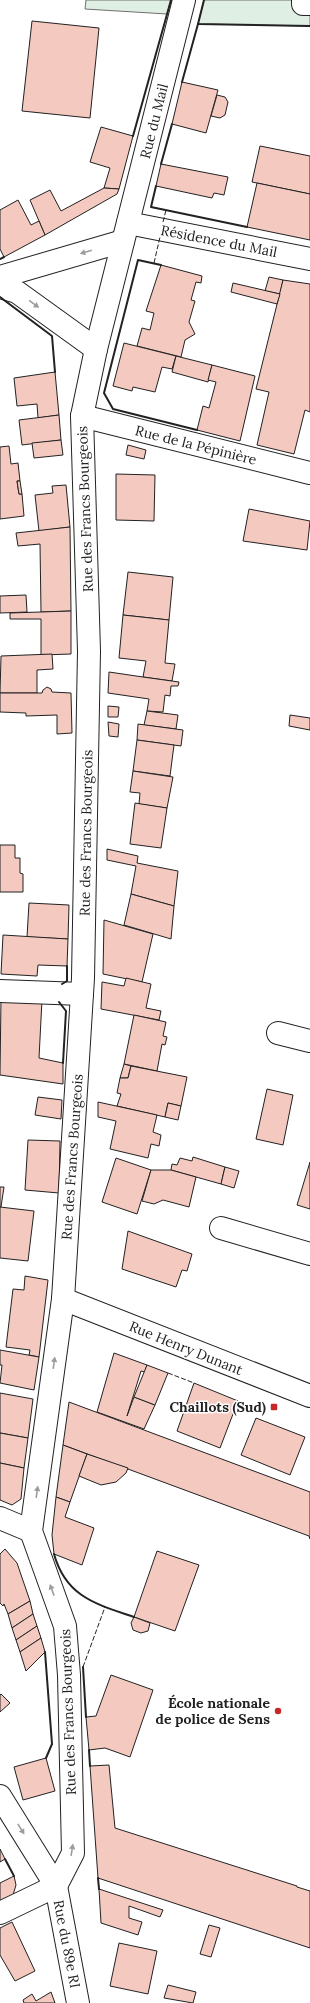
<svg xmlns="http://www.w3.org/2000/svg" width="310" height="2003" font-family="Lora,serif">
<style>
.green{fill:#e0efe3;stroke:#6f6f6f}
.building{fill:#f3c9c0;stroke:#222}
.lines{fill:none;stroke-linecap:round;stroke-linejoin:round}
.minor-casing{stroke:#222;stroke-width:24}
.minor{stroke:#fff;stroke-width:22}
.fence{stroke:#222;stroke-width:1;stroke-dasharray:5 2;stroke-linecap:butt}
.wall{stroke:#222;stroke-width:2}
.oneway{fill:#9c9c9c}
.poi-dot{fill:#c62828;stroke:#fff;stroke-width:1.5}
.labels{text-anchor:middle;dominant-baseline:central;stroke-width:3;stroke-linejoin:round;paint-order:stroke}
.street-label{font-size:14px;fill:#222;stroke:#fff}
.poi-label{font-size:14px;font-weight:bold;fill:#222;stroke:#fff;text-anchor:end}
</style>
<rect width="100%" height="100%" fill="#fff"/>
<g class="green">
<path d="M 86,0 L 171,0 L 167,14 L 85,9 Z"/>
<path d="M 204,0 L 310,0 L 310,26 L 198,24 Z"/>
</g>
<g class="building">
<path d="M 32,21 L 99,28 L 90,118 L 22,111 Z"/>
<path d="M 182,82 L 218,90 L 206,133 L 172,124 Z"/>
<path d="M 217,95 L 225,97 L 228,102 L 225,115 L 220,118 L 211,116 Z"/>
<path d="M 101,127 L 133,136 L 119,189 L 104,188 L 110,168 L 90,162 Z"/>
<path d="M 260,146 L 310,156 L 310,194 L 252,182 Z"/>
<path d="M 161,164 L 228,177 L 224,195 L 214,193 L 212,198 L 156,186 Z"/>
<path d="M 257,183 L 310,194 L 310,240 L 247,227 Z"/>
<path d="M 104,188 L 119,189 L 117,194 L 45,235 L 30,200 L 50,190 L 61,211 Z"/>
<path d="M 18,200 L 31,225 L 39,221 L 45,235 L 4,257 L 0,249 L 0,210 Z"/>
<path d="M 161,265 L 202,276 L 201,283 L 196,282 L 191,300 L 195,301 L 189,322 L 195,334 L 185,340 L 181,357 L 137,346 L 142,328 L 150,330 L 154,313 L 146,311 Z"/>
<path d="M 269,277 L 283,280 L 280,294 L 265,291 Z"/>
<path d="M 283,280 L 310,284 L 310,412 L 305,410 L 294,454 L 257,445 L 269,392 L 256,389 Z"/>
<path d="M 233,283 L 280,294 L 277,304 L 231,292 Z"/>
<path d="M 124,343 L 176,356 L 172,369 L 162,367 L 155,392 L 133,387 L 132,391 L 113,386 Z"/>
<path d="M 176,356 L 212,365 L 208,382 L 172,372 Z"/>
<path d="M 212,365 L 255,376 L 240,441 L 197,430 L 203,406 L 209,408 L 216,382 L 208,380 Z"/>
<path d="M 55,372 L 59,415 L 38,418 L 37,404 L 17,406 L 14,378 Z"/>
<path d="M 59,415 L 61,440 L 22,445 L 19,420 Z"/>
<path d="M 61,440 L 63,455 L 34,458 L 32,443 Z"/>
<path d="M 128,445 L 146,450 L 144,459 L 126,455 Z"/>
<path d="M 9,446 L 11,464 L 18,463 L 20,481 L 17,481 L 19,494 L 22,494 L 24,516 L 0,519 L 0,447 Z"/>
<path d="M 116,474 L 155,475 L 154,521 L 116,520 Z"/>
<path d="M 17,481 L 20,481 L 22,494 L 19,494 Z"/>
<path d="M 66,485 L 70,527 L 39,531 L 35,495 L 53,493 L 52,486 Z"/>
<path d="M 249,509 L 310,521 L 307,550 L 243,541 Z"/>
<path d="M 70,527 L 71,611 L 41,612 L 40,544 L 18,546 L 16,533 Z"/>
<path d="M 128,572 L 173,577 L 169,620 L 123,615 Z"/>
<path d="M 26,595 L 27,612 L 0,613 L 0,596 Z"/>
<path d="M 71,611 L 71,654 L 41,655 L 41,619 L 10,619 L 10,613 Z"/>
<path d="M 123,615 L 169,620 L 165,663 L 175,664 L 172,681 L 143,677 L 146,661 L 119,658 Z"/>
<path d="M 52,654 L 53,669 L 37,670 L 37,693 L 0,693 L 1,656 Z"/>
<path d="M 109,672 L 143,677 L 179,682 L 178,686 L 171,686 L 170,696 L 165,695 L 163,712 L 147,711 L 149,699 L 108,693 Z"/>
<path d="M 47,687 L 51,689 L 52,692 L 71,693 L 72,733 L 57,734 L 57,715 L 26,716 L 26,713 L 0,712 L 0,693 L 42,693 L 43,690 Z"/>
<path d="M 108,706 L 119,707 L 118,717 L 108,717 Z"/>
<path d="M 147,711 L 178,715 L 176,729 L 144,725 Z"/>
<path d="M 290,715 L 310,718 L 310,730 L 289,726 Z"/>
<path d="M 108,722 L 119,724 L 118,737 L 109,736 Z"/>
<path d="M 138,724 L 183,730 L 181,746 L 137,740 Z"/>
<path d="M 137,740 L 174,745 L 170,776 L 133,771 Z"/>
<path d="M 133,771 L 173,777 L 167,808 L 139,804 L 140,793 L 130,792 Z"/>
<path d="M 135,803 L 167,808 L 161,848 L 130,844 Z"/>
<path d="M 0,845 L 15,845 L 15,858 L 20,858 L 20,873 L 23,874 L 23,892 L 0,892 Z"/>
<path d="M 107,849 L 138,856 L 137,863 L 178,871 L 174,906 L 131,894 L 136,866 L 107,860 Z"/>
<path d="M 131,894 L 174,906 L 171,939 L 124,925 Z"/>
<path d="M 29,903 L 69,905 L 68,939 L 27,937 Z"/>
<path d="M 104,920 L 153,934 L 142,982 L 103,974 Z"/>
<path d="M 3,935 L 68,939 L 67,966 L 38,965 L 37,976 L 1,974 Z"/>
<path d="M 126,978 L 151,984 L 146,1008 L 161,1011 L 159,1020 L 101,1009 L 102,982 L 124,986 Z"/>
<path d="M 1,998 L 42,1000 L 39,1058 L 63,1063 L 63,1084 L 0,1075 Z"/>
<path d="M 134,1015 L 166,1022 L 163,1036 L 167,1037 L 165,1045 L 162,1044 L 157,1071 L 124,1064 Z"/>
<path d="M 124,1064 L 131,1066 L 128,1078 L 120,1078 Z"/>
<path d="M 131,1066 L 187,1077 L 181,1106 L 168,1103 L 165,1117 L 117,1106 L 121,1094 L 117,1093 L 120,1078 L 128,1078 Z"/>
<path d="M 267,1089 L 293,1095 L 283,1145 L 256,1139 Z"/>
<path d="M 38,1097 L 62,1100 L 61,1119 L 35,1115 Z"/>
<path d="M 98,1102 L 157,1115 L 153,1132 L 161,1135 L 159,1146 L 151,1144 L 148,1158 L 110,1149 L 116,1121 L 98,1117 Z"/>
<path d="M 168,1103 L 181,1106 L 178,1120 L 165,1117 Z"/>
<path d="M 28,1140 L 60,1141 L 59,1193 L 25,1190 Z"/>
<path d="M 193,1157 L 225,1167 L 221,1184 L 171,1170 L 172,1164 L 177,1165 L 180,1158 L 192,1161 Z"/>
<path d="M 116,1158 L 151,1170 L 137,1214 L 102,1202 Z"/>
<path d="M 310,1162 L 310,1209 L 297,1205 Z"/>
<path d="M 225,1167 L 239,1171 L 234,1188 L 221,1184 Z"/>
<path d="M 151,1170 L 171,1170 L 196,1177 L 189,1207 L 163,1200 L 154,1204 L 142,1201 Z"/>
<path d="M 0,1187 L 4,1187 L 1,1207 L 0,1207 Z"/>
<path d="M 0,1207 L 34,1211 L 28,1261 L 0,1258 Z"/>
<path d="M 128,1231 L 192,1254 L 187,1271 L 182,1270 L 176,1287 L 122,1269 Z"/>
<path d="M 25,1276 L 48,1280 L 39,1357 L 29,1355 L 30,1350 L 6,1347 L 13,1289 L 24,1290 Z"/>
<path d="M 0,1350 L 39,1357 L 34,1390 L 0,1383 L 2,1365 L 0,1365 Z"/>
<path d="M 114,1353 L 147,1365 L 145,1372 L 141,1371 L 127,1416 L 134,1397 L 155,1405 L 144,1429 L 97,1412 Z"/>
<path d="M 147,1365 L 168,1373 L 155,1405 L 134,1397 Z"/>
<path d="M 194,1383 L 238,1401 L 220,1448 L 177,1431 Z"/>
<path d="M 0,1393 L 33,1399 L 28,1438 L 0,1433 Z"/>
<path d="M 69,1402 L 310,1492 L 310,1539 L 309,1536 L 63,1445 Z"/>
<path d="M 256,1418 L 305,1437 L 290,1475 L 241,1455 Z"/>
<path d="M 0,1433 L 28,1438 L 24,1468 L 0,1463 Z"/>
<path d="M 63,1445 L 87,1454 L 70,1502 L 56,1497 Z"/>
<path d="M 87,1454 L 128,1468 L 126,1473 L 116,1482 L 101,1485 L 79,1476 Z"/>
<path d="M 0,1463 L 24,1468 L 21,1499 L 12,1505 L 0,1500 Z"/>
<path d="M 56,1497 L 70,1502 L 65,1517 L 94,1528 L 82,1565 L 54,1554 L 52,1535 Z"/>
<path d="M 5,1549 L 17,1563 L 30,1601 L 8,1614 L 4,1604 L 3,1606 L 0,1603 L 0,1554 Z"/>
<path d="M 157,1551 L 199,1565 L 175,1631 L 134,1617 Z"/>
<path d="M 30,1601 L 33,1614 L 12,1628 L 8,1614 Z"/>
<path d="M 33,1614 L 37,1626 L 16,1640 L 12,1628 Z"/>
<path d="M 134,1617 L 150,1623 L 148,1631 L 141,1633 L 133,1630 L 131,1623 Z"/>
<path d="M 37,1626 L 41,1638 L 20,1652 L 16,1640 Z"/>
<path d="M 41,1638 L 45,1652 L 26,1671 L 20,1652 Z"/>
<path d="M 111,1675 L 153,1690 L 130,1757 L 105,1748 L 89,1750 L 86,1717 L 96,1716 Z"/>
<path d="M 1,1694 L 10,1703 L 0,1712 L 0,1695 Z"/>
<path d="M 46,1758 L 55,1791 L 23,1800 L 14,1767 Z"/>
<path d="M 109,1765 L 115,1828 L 297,1886 L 297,1887 L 310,1891 L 310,1948 L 98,1878 L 90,1766 Z"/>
<path d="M 0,1849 L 5,1859 L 0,1862 Z"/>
<path d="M 14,1876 L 16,1885 L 13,1895 L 0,1901 L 0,1883 Z"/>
<path d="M 99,1889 L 163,1910 L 160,1917 L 129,1906 L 129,1918 L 142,1922 L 138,1935 L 101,1923 Z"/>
<path d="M 12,1922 L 35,1971 L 15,1981 L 0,1955 L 0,1928 Z"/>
<path d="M 209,1925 L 220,1928 L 211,1957 L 200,1954 Z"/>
<path d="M 119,1943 L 157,1951 L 148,1994 L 110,1986 Z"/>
<path d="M 168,1985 L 196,1992 L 193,2003 L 164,1998 Z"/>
<path d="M 51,1992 L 55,2003 L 24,2003 L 23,2000 L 32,1994 L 36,2001 Z"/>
</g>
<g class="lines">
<defs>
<g id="minor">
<path d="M 303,0 L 303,4 L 310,4"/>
<path d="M 128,223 L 310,259"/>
<path d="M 0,277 L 123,241"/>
<path d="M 0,287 L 17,292 L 96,349"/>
<path d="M 82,416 L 310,473"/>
<path d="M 0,991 L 82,994"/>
<path d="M 278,1033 L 310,1041"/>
<path d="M 221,1228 L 310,1254"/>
<path d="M 63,1299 L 310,1396"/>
<path d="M 0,1518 L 31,1531"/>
<path d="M 0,1796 L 56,1886 L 78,2003"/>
<path d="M 56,1886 L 73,1853 L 69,1675 L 65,1626 L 31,1531 L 63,1299 L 83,978 L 89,651 L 82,416 L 96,349 L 184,0"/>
<path d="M 0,1913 L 56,1886"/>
</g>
</defs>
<use href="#minor" class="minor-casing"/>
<use href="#minor" class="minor"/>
<g class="fence">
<path d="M 163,222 L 166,210"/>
<path d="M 154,263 L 160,237"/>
<path d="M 168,1373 L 194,1383"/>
<path d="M 83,1667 L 105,1607"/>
</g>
<g class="wall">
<path d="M 204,0 L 198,24 L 310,26"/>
<path d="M 182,82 L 198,24"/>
<path d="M 133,136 L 171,0"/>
<path d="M 161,164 L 172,124"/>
<path d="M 156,186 L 151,207 L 247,227"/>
<path d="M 0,259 L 4,257"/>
<path d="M 161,265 L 138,260 L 104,393 L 113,409 L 197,430"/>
<path d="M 0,297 L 52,336 L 55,372"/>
<path d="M 62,984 L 67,981 L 67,966"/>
<path d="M 59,1002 L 66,1011 L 63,1063"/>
<path d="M 54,1554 C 66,1597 96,1604 134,1617"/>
<path d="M 45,1652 L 52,1744 L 46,1758"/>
<path d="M 83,1667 L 86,1717"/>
<path d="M 89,1750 L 90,1766"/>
<path d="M 5,1859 L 14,1876"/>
<path d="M 98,1878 L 99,1889"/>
</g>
</g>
<defs><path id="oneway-solid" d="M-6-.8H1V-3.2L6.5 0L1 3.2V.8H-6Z"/></defs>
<g class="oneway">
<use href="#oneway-solid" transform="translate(86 252) rotate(164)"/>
<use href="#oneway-solid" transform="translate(34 304) rotate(36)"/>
<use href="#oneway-solid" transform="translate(54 1363) rotate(-82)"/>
<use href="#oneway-solid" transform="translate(37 1492) rotate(-82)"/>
<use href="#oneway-solid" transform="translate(52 1590) rotate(-110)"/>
<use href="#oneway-solid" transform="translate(21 1829) rotate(58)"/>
<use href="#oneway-solid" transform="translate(72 1850) rotate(-81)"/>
</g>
<g class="poi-dot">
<rect x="270" y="1403" width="8" height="8" rx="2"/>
<circle cx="278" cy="1711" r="4"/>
</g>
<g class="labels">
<g class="street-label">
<text transform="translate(154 121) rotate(-76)">Rue du Mail</text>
<text transform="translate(219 241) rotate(11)">Résidence du Mail</text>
<text transform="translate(196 445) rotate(14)">Rue de la Pépinière</text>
<text transform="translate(85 509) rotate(-92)">Rue des Francs Bourgeois</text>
<text transform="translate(86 833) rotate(-89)">Rue des Francs Bourgeois</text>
<text transform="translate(72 1157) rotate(-86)">Rue des Francs Bourgeois</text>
<text transform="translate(186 1348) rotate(22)">Rue Henry Dunant</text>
<text transform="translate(68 1712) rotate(-92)">Rue des Francs Bourgeois</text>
<text transform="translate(67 1944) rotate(79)">Rue du 89e RI</text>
</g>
<g class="poi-label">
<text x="266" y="1407">Chaillots (Sud)</text>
<text x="270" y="1703">École nationale<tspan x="270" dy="16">de police de Sens</tspan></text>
</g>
</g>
</svg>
